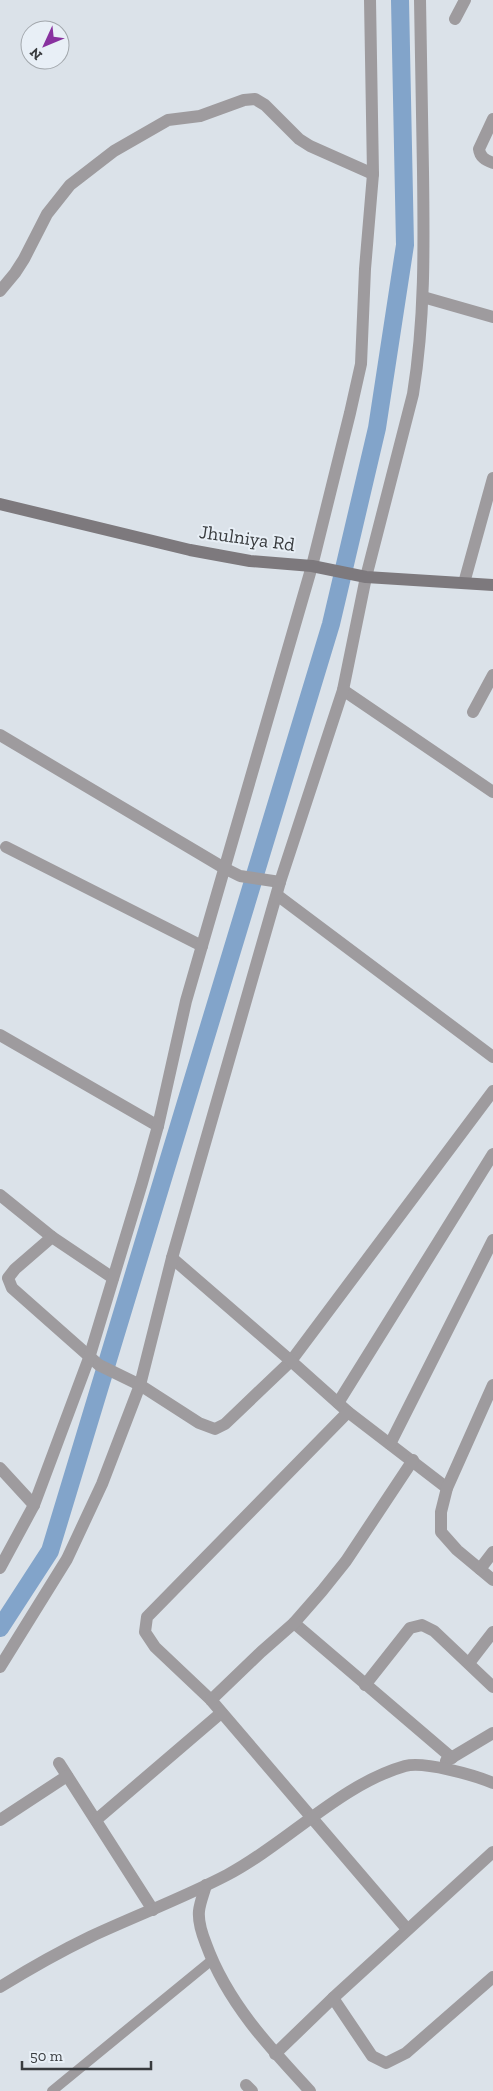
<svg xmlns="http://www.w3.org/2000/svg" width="493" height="2091" font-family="'Zilla Slab',serif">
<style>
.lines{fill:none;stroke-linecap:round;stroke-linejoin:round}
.canal{stroke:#82a4ca;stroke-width:18}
.lane{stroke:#9e9b9e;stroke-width:10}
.street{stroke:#9e9b9e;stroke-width:12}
.secondary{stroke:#7d797d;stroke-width:12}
.labels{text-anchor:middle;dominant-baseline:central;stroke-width:4;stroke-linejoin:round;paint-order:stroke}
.street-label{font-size:19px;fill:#383b3e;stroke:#e8eff6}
</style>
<rect width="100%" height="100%" fill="#dbe2e9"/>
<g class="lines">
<path class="canal" d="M 0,1628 L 50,1551 L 331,624 L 377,428 L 405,245 L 400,0"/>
<path class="lane" d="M 52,2091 L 212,1960"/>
<g class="street">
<path d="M 455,19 L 465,0"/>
<path d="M 493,119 L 479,149 C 480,157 485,160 493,163"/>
<path d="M 0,291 L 15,273 L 24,259 L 47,214 L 70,185 L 114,151 L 168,120 L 200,116 L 244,100 L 255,99 L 265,105 L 299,139 L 310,146 L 373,174"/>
<path d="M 423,297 L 493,317"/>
<path d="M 464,583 L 493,478"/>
<path d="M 343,690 L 493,792"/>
<path d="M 473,712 L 493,675"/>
<path d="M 0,735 L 224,868 L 240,876 L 280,882"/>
<path d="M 6,847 L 202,946"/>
<path d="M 277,895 L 493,1057"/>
<path d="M 0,1035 L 158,1126"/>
<path d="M 0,1195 L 52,1237 L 113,1278"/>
<path d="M 52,1237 L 15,1269 L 8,1278 L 12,1288 L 99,1365 L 140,1385 L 199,1423 L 215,1429 L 225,1424 L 291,1361 L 493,1091"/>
<path d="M 172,1258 L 291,1361 L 348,1412 L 447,1488"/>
<path d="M 493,1385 L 447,1488 L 441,1512 L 441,1532 L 457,1550 L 493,1580"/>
<path d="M 338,1403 L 493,1154"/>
<path d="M 348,1412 L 147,1617 L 145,1632 L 155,1647 L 211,1700 L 407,1929"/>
<path d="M 390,1444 L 493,1240"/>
<path d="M 0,1468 L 34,1505"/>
<path d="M 0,1568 L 34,1505 L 89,1358 L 142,1183 L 158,1126 L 186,1001 L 312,566 L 350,413 L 361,364 L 365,269 L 373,174 L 370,0"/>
<path d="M 480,1569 L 493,1552"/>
<path d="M 294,1623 L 452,1758"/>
<path d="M 469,1663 L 493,1632"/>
<path d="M 0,1667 L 67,1559 L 102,1484 L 140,1385 L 172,1258 L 280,882 L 343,690 L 366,577 L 413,394 C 425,320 424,246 423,171 C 422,114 421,57 420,0"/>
<path d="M 365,1685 L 410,1628 L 422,1625 L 434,1631 L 493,1687"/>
<path d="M 211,1700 L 261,1652 L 294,1623 L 322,1591 L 346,1561 L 413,1460"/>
<path d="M 446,1761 L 493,1733"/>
<path d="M 59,1763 L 153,1910"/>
<path d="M 0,1820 L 67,1776"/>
<path d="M 96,1820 L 221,1713"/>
<path d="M 206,1885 C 204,1893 200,1902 199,1911 C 198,1921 202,1934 206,1944 C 227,2002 269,2047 310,2091"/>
<path d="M 0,1987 C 29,1969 59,1952 90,1937 C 135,1916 183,1898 227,1875 C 286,1844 341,1784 405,1766 C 424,1761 474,1775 493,1783"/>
<path d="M 333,1998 L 372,2056 L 386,2063 L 406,2053 L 493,1977"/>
<path d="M 275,2054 L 333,1998 L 493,1852"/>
<path d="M 246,2085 L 252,2091"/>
</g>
<path class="secondary" d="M 0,504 L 190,550 L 250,561 L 312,566 L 366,577 L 493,585"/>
</g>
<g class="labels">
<g class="street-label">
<text transform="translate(247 538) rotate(8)">Jhulniya Rd</text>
</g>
</g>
<g transform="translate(45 45) rotate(226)"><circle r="24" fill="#e8eff6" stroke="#a2a7ac"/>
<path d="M0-4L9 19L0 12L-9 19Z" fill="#88319f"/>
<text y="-8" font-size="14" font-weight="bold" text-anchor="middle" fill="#383b3e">N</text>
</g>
<path d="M22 2061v8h129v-8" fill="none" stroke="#383b3e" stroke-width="2.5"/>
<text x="30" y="2061" font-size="15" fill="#383b3e" stroke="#e8eff6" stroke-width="4" paint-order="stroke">50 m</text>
</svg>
